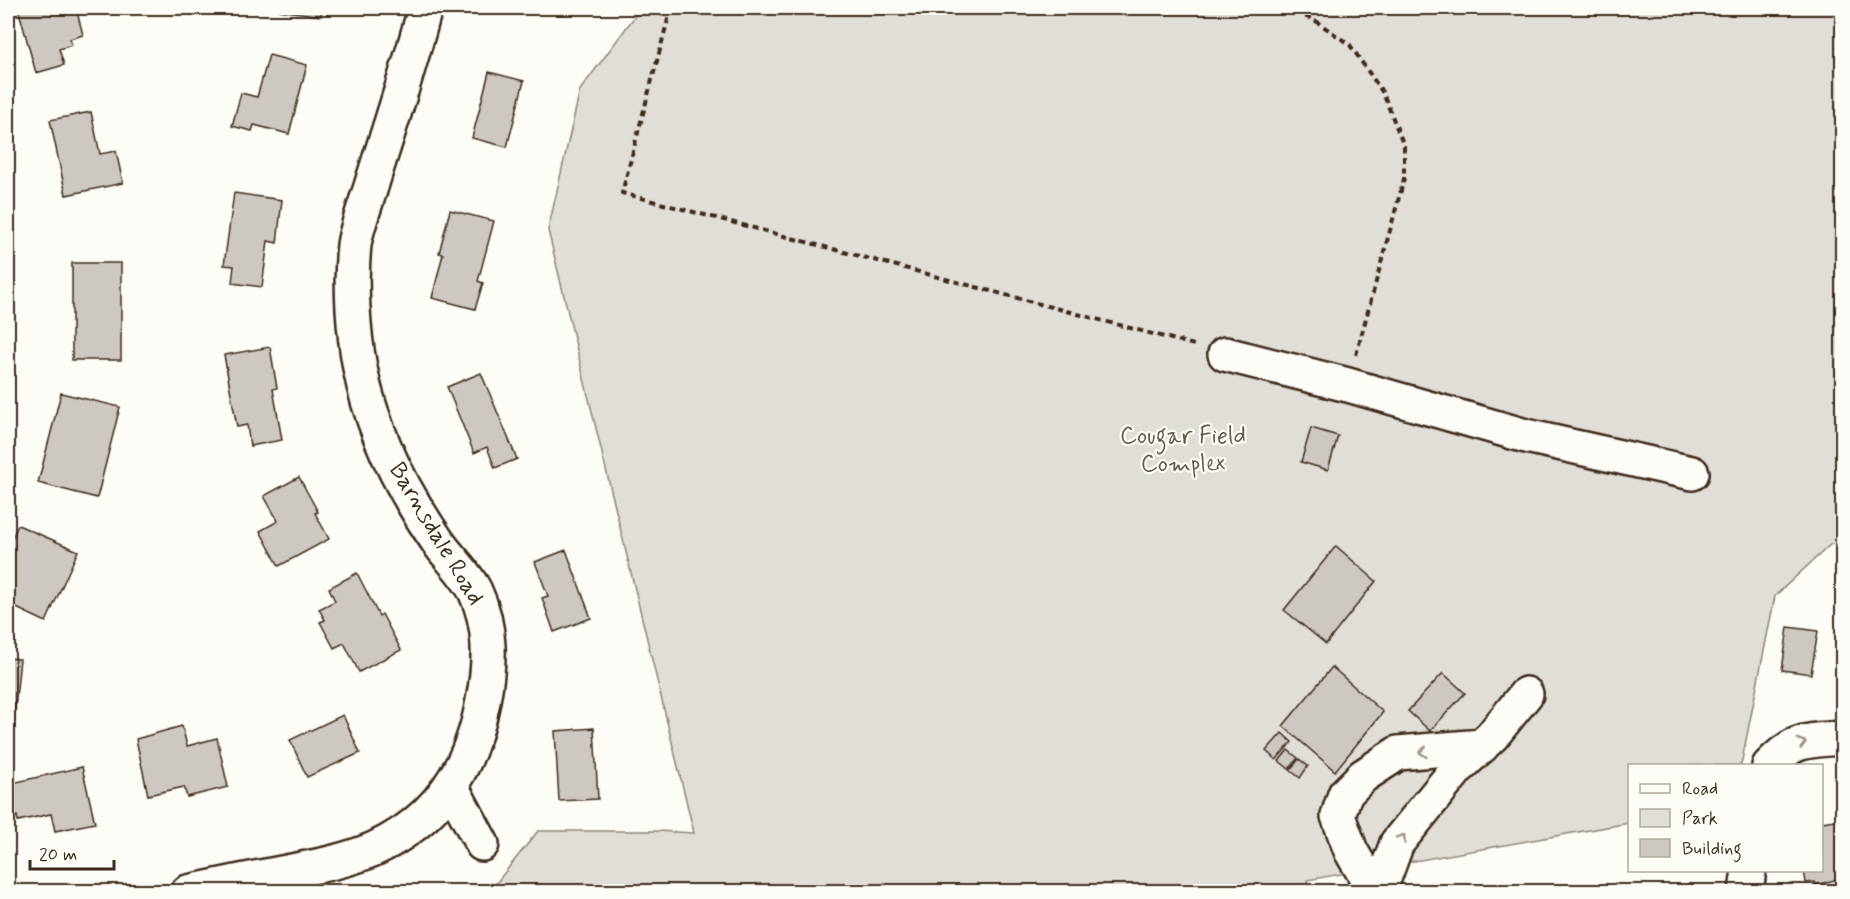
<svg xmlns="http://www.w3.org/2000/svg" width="1850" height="899" font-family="Mynerve,sans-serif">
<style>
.green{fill:#e1ded7;stroke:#8e847a;stroke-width:1.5}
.building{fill:#cdc8c2;stroke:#3b2a1e;stroke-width:1.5}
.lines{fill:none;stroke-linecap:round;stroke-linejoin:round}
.minor-casing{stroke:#3b2a1e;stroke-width:38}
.path{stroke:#3b2a1e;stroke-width:4;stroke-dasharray:6 4.5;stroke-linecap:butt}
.minor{stroke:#fdfcf7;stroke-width:33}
.oneway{stroke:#9c938a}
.labels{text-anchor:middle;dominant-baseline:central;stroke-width:4.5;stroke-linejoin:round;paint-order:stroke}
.park-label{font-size:24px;fill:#64574c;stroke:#fdfcf7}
.street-label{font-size:24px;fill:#3b2a1e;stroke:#fdfcf7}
</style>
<rect width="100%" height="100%" fill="#fdfcf7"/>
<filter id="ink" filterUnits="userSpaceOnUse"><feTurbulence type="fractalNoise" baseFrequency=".0167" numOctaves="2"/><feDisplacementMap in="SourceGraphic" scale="12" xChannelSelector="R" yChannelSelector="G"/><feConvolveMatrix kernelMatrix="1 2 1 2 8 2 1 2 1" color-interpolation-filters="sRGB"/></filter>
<g filter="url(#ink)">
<path class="green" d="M 641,8 L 1842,8 L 1842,545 L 1831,544 L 1775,596 L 1741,765 L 1630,766 L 1629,823 L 1307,880 L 1309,891 L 489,892 L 538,831 L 656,831 L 694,833 L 548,230 L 580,90 Z"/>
<g class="building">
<path d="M 18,8 L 76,8 L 83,35 L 70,39 L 72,45 L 59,49 L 64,65 L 36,73 Z"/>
<path d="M 279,8 L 322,8 L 321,16 L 279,10 Z"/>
<path d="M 269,55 L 307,65 L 289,134 L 254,125 L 252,131 L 232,126 L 241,93 L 257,97 Z"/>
<path d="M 489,72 L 524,81 L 507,147 L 472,138 Z"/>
<path d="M 91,112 L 100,154 L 116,151 L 123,183 L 66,195 L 50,120 Z"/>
<path d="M 234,193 L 282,200 L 277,243 L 268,241 L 262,287 L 232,283 L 234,266 L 224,265 Z"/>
<path d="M 450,210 L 494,221 L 478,281 L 483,283 L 475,309 L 432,298 L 443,254 L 439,253 Z"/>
<rect x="72" y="263" width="49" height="97"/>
<path d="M 270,347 L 277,388 L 273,389 L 282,440 L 250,446 L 247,425 L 237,427 L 224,355 Z"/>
<path d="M 481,373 L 517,459 L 495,468 L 487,447 L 474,453 L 447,387 Z"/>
<path d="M 61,393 L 120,407 L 97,498 L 38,483 Z"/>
<path d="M 1311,428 L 1338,436 L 1328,470 L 1301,462 Z"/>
<path d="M 299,477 L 318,512 L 315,513 L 329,539 L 279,566 L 260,531 L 278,521 L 264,496 Z"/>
<path d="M 18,525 L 78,551 L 46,622 L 8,604 L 8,547 Z"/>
<path d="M 1336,546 L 1376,581 L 1326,644 L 1284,610 Z"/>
<path d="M 566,550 L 591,618 L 554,632 L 542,598 L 548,596 L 535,562 Z"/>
<path d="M 357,573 L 379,616 L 382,614 L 401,650 L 359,672 L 344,643 L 334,648 L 320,622 L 325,620 L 319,609 L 335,601 L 329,588 Z"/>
<path d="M 1788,627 L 1818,631 L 1811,674 L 1782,670 Z"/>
<path d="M 8,658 L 20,659 L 12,738 L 8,737 Z"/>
<path d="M 1332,667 L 1383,712 L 1335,771 L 1283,726 Z"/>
<path d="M 1443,673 L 1465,693 L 1430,731 L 1408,711 Z"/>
<path d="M 343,715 L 360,753 L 307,777 L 290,740 Z"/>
<path d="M 182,726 L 187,746 L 217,738 L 228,787 L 187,797 L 184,787 L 148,795 L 136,739 Z"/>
<path d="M 594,728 L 598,799 L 559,801 L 555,731 Z"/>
<path d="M 1282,733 L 1292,742 L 1276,760 L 1266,751 Z"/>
<path d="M 1288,750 L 1298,758 L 1289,769 L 1279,761 Z"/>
<path d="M 1299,759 L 1308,766 L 1300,778 L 1290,770 Z"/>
<path d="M 82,767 L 95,823 L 55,831 L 51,814 L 18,821 L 17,816 L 8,819 L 8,784 Z"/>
<path d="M 1842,819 L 1842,878 L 1816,885 L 1815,882 L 1806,883 L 1804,870 L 1822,870 L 1822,822 Z"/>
</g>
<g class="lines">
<defs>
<g id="minor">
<path d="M 1225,354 L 1348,385 L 1526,436 L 1692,473"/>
<path d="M 1769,766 C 1795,738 1806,741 1842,738"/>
<path d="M 451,786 L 482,844"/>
<path d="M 188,892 C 221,885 254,878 287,872 C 317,866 346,861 374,849 C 437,820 471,768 483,701 C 490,664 492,627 475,591 C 466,573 449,558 438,542 C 402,490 372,431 360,368 C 353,331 350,283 354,245 C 356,228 368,198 373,180 C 391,123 410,66 425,8"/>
<path d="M 1375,892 L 1351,851 L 1338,816 L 1345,794 L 1363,776 L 1398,753 L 1482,746"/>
<path d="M 1379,892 L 1397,843 L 1457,769 L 1492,736 L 1526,694"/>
<path d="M 1746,892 L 1749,870"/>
</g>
</defs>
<use href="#minor" class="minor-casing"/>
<g class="path">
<path d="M 671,8 L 622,193 L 1198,346"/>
<path d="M 1286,8 L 1316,21 L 1350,45 L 1383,93 L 1404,146 L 1404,179 L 1356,355"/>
</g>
<use href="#minor" class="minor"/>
</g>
<defs><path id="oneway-chevron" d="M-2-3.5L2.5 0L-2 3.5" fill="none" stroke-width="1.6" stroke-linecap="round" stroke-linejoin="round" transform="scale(1.5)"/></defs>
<g class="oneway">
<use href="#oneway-chevron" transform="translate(1802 743) rotate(-15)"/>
<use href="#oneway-chevron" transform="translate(1423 752) rotate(176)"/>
<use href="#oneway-chevron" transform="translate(1402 838) rotate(-55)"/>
</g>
</g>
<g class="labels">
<g class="park-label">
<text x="1183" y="436">Cougar Field<tspan x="1183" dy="28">Complex</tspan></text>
</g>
<g class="street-label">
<text transform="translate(436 534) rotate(59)">Barnsdale Road</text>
</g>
</g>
<rect width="1850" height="899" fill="none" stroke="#fdfcf7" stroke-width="30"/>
<rect x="15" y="15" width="1820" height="869" fill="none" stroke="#3b2a1e" stroke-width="2" filter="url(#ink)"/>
<rect x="1628" y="764" width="195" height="108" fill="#fdfcf7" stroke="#afa8a0" stroke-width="1.5"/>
<rect x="1640" y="784" width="30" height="9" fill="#fdfcf7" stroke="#afa8a0" stroke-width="1.5"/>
<text x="1682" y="794" font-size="18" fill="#3b2a1e">Road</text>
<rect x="1640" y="809" width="30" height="18" fill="#e1ded7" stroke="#afa8a0" stroke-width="1.5"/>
<text x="1682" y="824" font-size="18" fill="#3b2a1e">Park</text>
<rect x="1640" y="839" width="30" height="18" fill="#cdc8c2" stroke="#afa8a0" stroke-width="1.5"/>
<text x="1682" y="854" font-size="18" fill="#3b2a1e">Building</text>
<path d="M30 860v9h84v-9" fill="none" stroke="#3b2a1e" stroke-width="3"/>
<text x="39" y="860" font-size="18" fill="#3b2a1e" stroke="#fdfcf7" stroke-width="4.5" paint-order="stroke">20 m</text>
</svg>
